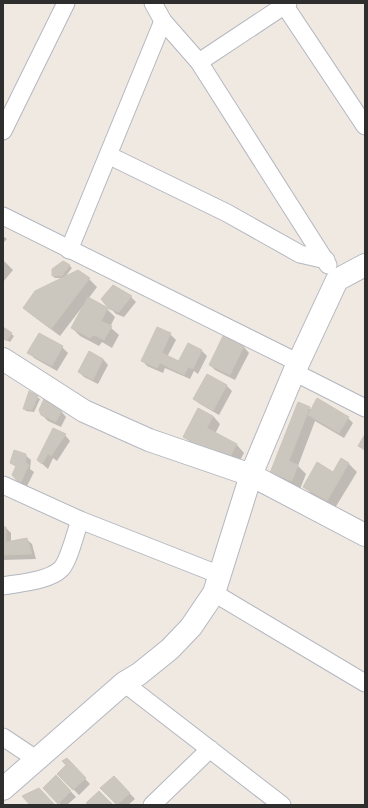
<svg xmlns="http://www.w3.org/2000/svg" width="368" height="808" font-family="Cabin,sans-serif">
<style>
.shadow{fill:#0003}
.building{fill:#cbc7bf;stroke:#cbc5ba}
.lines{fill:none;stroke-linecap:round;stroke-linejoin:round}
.street-casing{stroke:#b4b7c1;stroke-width:19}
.secondary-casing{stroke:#b4b7c1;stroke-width:24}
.street{stroke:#fff;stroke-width:17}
.secondary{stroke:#fff;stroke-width:22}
</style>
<rect width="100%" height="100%" fill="#efe9e1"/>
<g class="shadow">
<path d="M 3,236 L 7,239 L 3,243 Z"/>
<path d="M 3,260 L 13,270 L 3,282 Z"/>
<path d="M 69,265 L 72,268 L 65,277 L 89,279 L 97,287 L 88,299 L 107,309 L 115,317 L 110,327 L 119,335 L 112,348 L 102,342 L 99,346 L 80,336 L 72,328 L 84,306 L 83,306 L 60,336 L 32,315 L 24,307 L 64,278 L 55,278 L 53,276 Z"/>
<path d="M 113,286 L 131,297 L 136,302 L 124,317 L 116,314 L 110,308 Z"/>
<path d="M 3,328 L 14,336 L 10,342 L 3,338 Z"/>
<path d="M 39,334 L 62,347 L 68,353 L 57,371 L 34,358 L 29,352 Z"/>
<path d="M 170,334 L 176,340 L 167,357 L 179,362 L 188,344 L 202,351 L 207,356 L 198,374 L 194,371 L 190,379 L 165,368 L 163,373 L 147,366 L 142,360 Z"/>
<path d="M 224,337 L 244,347 L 249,353 L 235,380 L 215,370 L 210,365 Z"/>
<path d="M 89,352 L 103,359 L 108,365 L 98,384 L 84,377 L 79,372 Z"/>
<path d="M 207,375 L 227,386 L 232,391 L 219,415 L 200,404 L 194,399 Z"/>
<path d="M 37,397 L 40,399 L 34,412 L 26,411 L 24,408 Z"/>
<path d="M 309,408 L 312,410 L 348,418 L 353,423 L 344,438 L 315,421 L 298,466 L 306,474 L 300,489 L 279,480 L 271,473 Z"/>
<path d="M 61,411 L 66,417 L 61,427 L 48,421 L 42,415 Z"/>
<path d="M 213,416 L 220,424 L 215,434 L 237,445 L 244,453 L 236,468 L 192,444 L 184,436 Z"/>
<path d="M 65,435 L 70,441 L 57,461 L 53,458 L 48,469 L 38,460 Z"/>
<path d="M 25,455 L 31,460 L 30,469 L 34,472 L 26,488 L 13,475 L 16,467 L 11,462 Z"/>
<path d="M 341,460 L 349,464 L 357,472 L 335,508 L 312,494 L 304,487 L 334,473 Z"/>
<path d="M 3,528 L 6,528 L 11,533 L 11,542 L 26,539 L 32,544 L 36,559 L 3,560 Z"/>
<path d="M 66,759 L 90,784 L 79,795 L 58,774 L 67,765 Z"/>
<path d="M 56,776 L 76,797 L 67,805 L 61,805 L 44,788 Z"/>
<path d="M 119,782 L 135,799 L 128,805 L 118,805 L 102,788 Z"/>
</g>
<g class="building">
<path d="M 63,261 L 70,265 L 62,276 L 52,276 L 52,269 Z"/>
<path d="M 78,270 L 90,278 L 51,329 L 23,308 L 35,291 Z"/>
<path d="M 113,285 L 132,296 L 119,312 L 109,309 L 101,299 Z"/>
<path d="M 88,297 L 108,308 L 101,321 L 112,326 L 104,340 L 94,335 L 90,338 L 71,328 Z"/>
<path d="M 3,327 L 12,333 L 7,341 L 3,338 Z"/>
<path d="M 157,327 L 171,333 L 162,353 L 189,366 L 184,375 L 160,363 L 157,368 L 141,361 Z"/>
<path d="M 39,333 L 63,346 L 52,366 L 27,353 Z"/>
<path d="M 223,336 L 244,346 L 230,375 L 209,365 Z"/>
<path d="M 188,343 L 202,350 L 193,369 L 178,362 Z"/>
<path d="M 89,351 L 103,359 L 93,380 L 78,372 Z"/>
<path d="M 207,374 L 227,385 L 213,411 L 193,399 Z"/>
<path d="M 29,391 L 38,396 L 32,410 L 23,409 Z"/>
<path d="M 317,398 L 349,417 L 339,433 L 308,415 Z"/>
<path d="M 44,399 L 62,410 L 56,422 L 41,415 L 39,410 Z"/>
<path d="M 298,402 L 310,407 L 289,461 L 298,465 L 292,481 L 270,473 Z"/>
<path d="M 198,408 L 213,416 L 207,428 L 237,444 L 228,461 L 183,437 Z"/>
<path d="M 53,428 L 66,434 L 51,456 L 48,454 L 42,464 L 37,460 Z"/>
<path d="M 365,434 L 365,450 L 358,446 Z"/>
<path d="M 14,450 L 26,454 L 26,463 L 29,465 L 20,484 L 12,475 L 16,466 L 10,463 Z"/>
<path d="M 341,458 L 349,463 L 327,501 L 303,487 L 317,462 L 333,472 Z"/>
<path d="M 3,527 L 6,527 L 6,542 L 27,538 L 32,554 L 3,555 Z"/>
<path d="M 67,758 L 86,778 L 73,790 L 57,774 L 66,765 L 62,761 Z"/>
<path d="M 56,775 L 71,791 L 58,804 L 43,788 Z"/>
<path d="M 114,776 L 130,793 L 117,805 L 100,788 Z"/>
<path d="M 39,788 L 55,805 L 30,805 L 22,796 Z"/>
<path d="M 99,791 L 113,805 L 88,805 L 86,803 Z"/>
</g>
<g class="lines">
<defs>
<g id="street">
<path d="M 153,3 L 163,21 L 199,62 L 328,265"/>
<path d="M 283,3 L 365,126"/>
<path d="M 199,62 L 288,3"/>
<path d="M 3,131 L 66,3"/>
<path d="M 108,155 L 163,21"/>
<path d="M 3,216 L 299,363"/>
<path d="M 69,250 L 108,155 L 227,213 L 300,254 L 326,260"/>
<path d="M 294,372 L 365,408"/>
<path d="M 3,485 L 80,520 L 220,575"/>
<path d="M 3,586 C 19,583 49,581 61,569 C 69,561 76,531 80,520"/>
<path d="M 214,593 L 365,683"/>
<path d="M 124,683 L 282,805"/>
<path d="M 3,737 L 36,759"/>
<path d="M 152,805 L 210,749"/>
</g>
<g id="secondary">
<path d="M 3,359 L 84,411 L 149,440 L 251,475 L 365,535"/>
<path d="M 3,789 L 124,683 L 139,674 L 170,649 L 191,627 L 214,593 L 251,475 L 294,372 L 337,280 L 365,265"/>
</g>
</defs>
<use href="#street" class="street-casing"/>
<use href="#secondary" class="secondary-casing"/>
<use href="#street" class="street"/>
<use href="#secondary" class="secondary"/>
</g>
<rect width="368" height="808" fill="none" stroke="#2e2e2e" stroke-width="8"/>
</svg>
